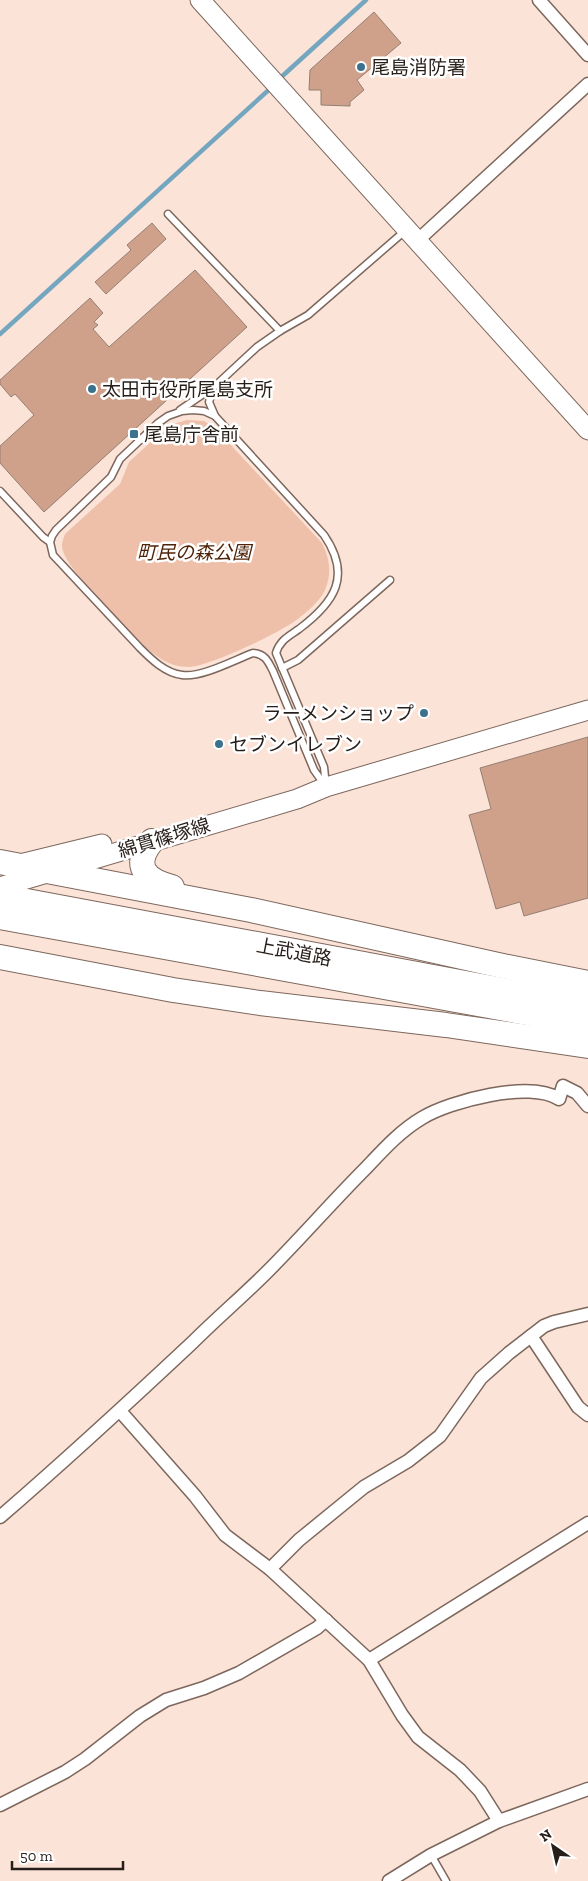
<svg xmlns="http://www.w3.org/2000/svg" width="588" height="1881" font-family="'Zilla Slab','Noto Sans JP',serif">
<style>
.green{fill:#eebfa9}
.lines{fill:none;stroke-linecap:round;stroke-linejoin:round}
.stream{stroke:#75a6c0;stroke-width:4.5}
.building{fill:#d0a18a;stroke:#947e73}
.lane-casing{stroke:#7d675d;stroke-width:9}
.street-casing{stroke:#7d675d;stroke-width:15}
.secondary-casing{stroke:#7d675d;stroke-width:21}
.highway-casing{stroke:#7d675d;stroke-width:26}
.lane{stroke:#fff;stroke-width:6}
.street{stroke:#fff;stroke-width:12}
.secondary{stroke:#fff;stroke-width:19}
.highway{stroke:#fff;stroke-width:24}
.poi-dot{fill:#3b718c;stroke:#fff;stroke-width:2}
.labels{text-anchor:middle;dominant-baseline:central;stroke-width:5;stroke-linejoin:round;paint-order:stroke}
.poi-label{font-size:19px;fill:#271e1a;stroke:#fff;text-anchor:start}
.park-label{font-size:19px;font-style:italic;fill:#4f2308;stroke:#fff}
.street-label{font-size:19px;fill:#271e1a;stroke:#fff}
</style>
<rect width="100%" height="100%" fill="#fbe3d7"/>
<path class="green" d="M 187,420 L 204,421 L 215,428 L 322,543 C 330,559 332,574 325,590 C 320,601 308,611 299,618 C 282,632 210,666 189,667 C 184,667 178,666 174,665 C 147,657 113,612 93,591 C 84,581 62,560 62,545 C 62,542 64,537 65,534 L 120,484 L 129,462 L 153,440 L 174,424 Z"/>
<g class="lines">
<g class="stream">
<path d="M 278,80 L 366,0"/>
<path d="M 0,334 L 273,86"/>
</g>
</g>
<g class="building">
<path d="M 374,12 L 401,43 L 357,80 L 364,90 L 350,102 L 350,106 L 321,105 L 321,90 L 309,90 L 310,70 Z"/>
<path d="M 152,223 L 166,239 L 106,294 L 95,282 L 131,250 L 127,245 Z"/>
<path d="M 195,270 L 247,327 L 44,512 L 0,463 L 0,446 L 34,415 L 15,394 L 11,397 L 0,384 L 0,380 L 90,298 L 103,313 L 94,322 L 98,325 L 93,329 L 109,347 Z"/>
<path d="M 588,737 L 588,898 L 524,916 L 520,902 L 496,909 L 469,815 L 491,809 L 480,768 Z"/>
</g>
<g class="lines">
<defs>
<g id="lane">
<path d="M 168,214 L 280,331"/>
<path d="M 213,389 L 209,402 L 215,416"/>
<path d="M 180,410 L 215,386 L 257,347 L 280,331 L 308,315 L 406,230"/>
<path d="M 193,410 L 204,411 L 215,416 L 324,535 C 352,576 335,602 299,629 C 289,636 280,640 276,653 L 324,767 L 326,787 L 314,770 L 273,671 C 268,661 265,654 253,653 C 234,660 201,678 182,675 C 165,673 151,659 140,648 L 53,555 L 50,542 L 52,536 L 56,530 L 111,477 L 120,459 L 158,423 L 168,416 L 182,411 Z"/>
<path d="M 0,491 L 43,537 L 50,542"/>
<path d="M 282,668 L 298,660 L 390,580"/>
<path d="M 431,1855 L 446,1881"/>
</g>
<g id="street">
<path d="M 539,0 L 588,55"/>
<path d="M 417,241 L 588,84"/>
<path d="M 531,1336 L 578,1407 L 588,1415"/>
<path d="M 120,1411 L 195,1496 L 225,1535 L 270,1569 L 369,1660 L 402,1715 L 418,1737 L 460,1770 L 480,1791 L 499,1821"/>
<path d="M 0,1517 C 66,1460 130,1401 193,1342 C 217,1318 243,1296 267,1272 C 301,1238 332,1202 366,1168 C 383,1150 400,1131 422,1118 C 450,1101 530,1080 559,1099 L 563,1086 L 577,1093 L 588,1106"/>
<path d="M 270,1569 L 299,1540 L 364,1487 L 408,1461 L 440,1436 L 481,1378 L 509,1353 L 544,1326 L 554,1322 L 588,1314"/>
<path d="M 369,1660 L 588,1523"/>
<path d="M 0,1805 L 65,1772 L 85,1759 L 140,1716 L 166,1700 L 204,1688 L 239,1673 L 317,1628 L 326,1620"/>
<path d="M 389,1881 L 431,1855 L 499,1821 L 588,1789"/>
</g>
<g id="secondary">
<path d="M 200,0 L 588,430"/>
<path d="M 20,864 L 102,844"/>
<path d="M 0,887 L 297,799 L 326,787 L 588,710"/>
</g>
<g id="highway">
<path d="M 152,841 C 132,866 145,880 172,887"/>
<path d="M 0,862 L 251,910 L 498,965 L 588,983"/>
<path d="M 0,896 L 588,1006"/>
<path d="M 0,917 L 588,1024"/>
<path d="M 0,957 L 173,990 L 260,1003 L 446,1025 L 588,1046"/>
</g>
</defs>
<use href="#lane" class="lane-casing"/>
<use href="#street" class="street-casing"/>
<use href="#secondary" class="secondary-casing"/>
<use href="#highway" class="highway-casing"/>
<use href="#lane" class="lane"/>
<use href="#street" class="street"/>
<use href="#secondary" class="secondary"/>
<use href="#highway" class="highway"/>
</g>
<g class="poi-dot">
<circle cx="361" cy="67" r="5"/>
<circle cx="92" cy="389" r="5"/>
<rect x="129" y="429" width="10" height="10" rx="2.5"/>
<circle cx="424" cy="713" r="5"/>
<circle cx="219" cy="744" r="5"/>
</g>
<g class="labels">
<g class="poi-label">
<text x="371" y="67">尾島消防署</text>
<text x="102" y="389">太田市役所尾島支所</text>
<text x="144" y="434">尾島庁舎前</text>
<text x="414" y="713" text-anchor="end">ラーメンショップ</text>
<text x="229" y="744">セブンイレブン</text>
</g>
<g class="park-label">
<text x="194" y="552">町民の森公園</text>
</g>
<g class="street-label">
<text transform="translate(164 838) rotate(-17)">綿貫篠塚線</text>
<text transform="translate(294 952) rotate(11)">上武道路</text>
</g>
</g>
<g transform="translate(553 1846) rotate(326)" stroke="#ffffff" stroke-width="4" paint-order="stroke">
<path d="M0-4L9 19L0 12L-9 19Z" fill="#271e1a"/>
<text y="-8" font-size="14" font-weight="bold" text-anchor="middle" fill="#271e1a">N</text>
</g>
<path d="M12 1861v8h111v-8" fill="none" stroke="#271e1a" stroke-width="2.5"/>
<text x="20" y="1861" font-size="15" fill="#271e1a" stroke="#ffffff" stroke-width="4" paint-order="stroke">50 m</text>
</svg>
